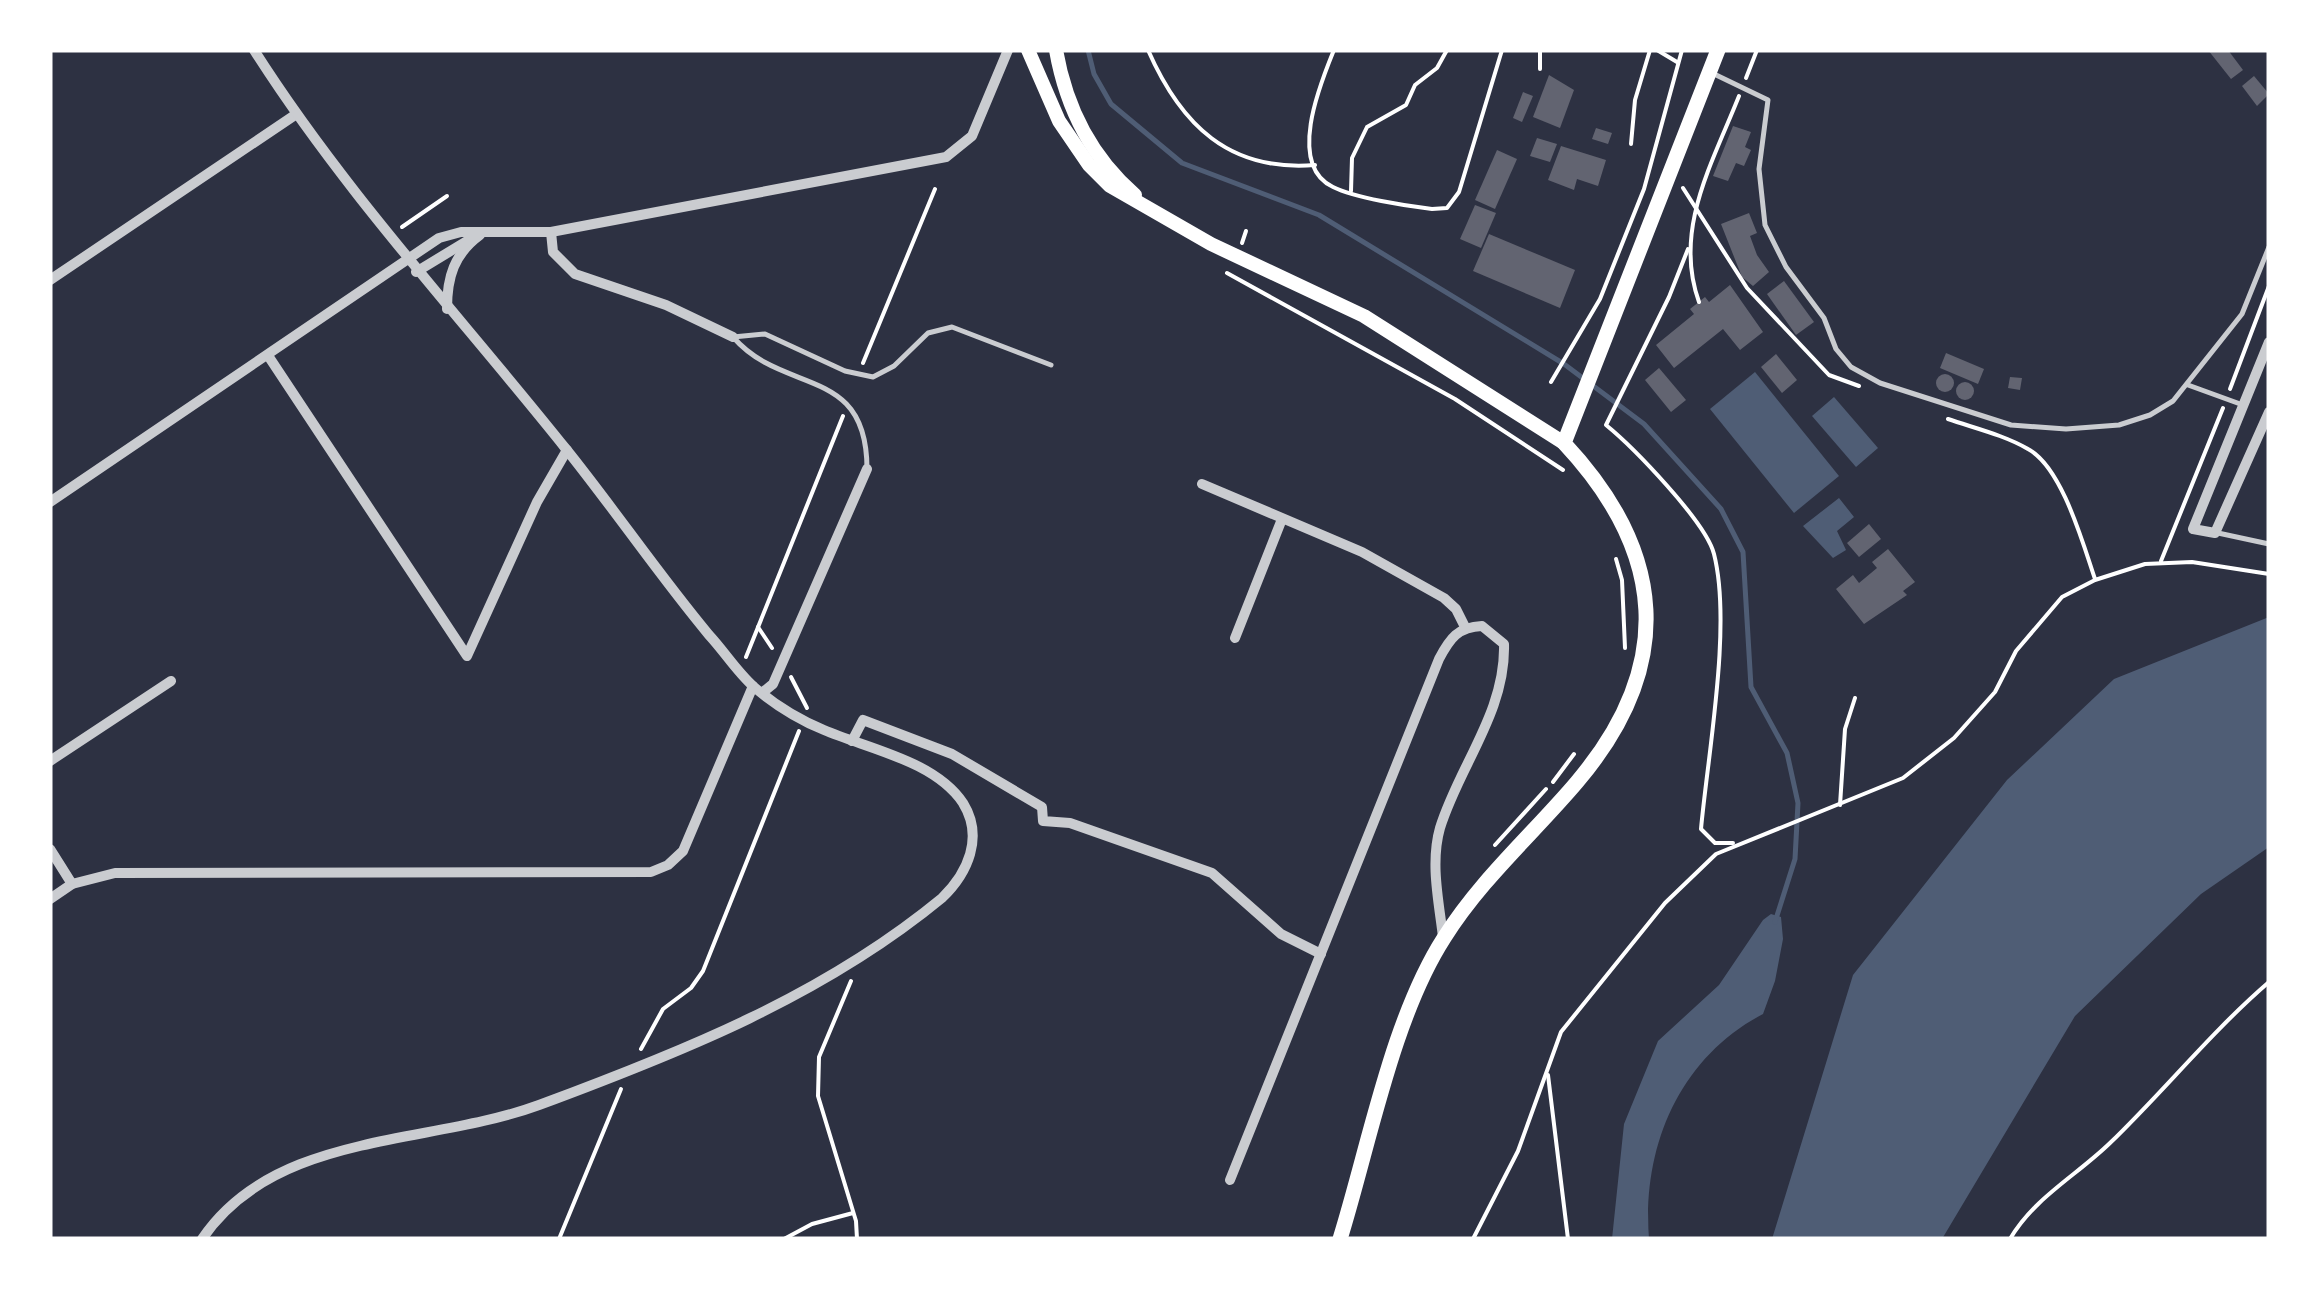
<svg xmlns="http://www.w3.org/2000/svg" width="2319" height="1289" font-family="Cabin,sans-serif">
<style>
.water{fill:#4f5d75}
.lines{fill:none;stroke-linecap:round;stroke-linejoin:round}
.stream{stroke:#4f5d75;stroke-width:5}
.building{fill:#626471}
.path{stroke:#fff;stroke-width:4}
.service{stroke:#caccd0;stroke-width:5}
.minor{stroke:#caccd0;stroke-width:10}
.secondary{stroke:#fff;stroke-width:14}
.primary{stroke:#fff;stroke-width:15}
</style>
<rect width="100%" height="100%" fill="#2d3142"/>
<g class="water">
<path d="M 1755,372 L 1839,476 L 1794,513 L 1710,409 Z"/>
<path d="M 1834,397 L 1878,448 L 1856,467 L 1812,416 Z"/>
<path d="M 1839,498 L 1854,517 L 1837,531 L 1846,550 L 1833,558 L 1803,526 Z"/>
<path d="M 2269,617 L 2269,847 L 2201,894 L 2075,1016 L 1942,1239 L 1772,1239 L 1853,975 L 2007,780 L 2114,679 Z"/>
<path d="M 1771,914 L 1781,917 L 1783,939 L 1775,981 L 1763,1014 C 1679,1058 1642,1147 1649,1239 L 1612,1239 L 1624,1124 L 1658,1041 L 1719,985 L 1763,920 Z"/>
</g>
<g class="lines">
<path class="stream" d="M 1088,50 L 1094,74 L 1111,104 L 1182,163 L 1319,215 L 1564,364 L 1644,424 L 1721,509 L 1743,552 L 1751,687 L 1787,753 L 1798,803 L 1795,859 L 1775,922"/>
</g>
<g class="building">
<path d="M 2208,50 L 2228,50 L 2243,70 L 2231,79 Z"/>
<path d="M 1549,75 L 1574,90 L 1560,128 L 1533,117 Z"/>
<path d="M 2254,76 L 2269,94 L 2257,106 L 2242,86 Z"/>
<path d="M 1523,92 L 1533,96 L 1522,122 L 1513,118 Z"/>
<path d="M 1733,126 L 1751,132 L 1745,147 L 1751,150 L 1744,166 L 1736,163 L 1728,181 L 1713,176 Z"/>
<path d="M 1596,128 L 1612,133 L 1608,144 L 1592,139 Z"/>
<path d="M 1537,138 L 1557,144 L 1550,162 L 1530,156 Z"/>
<path d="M 1561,146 L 1606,160 L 1598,186 L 1577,179 L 1574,190 L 1548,180 Z"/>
<path d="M 1497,150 L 1517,159 L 1495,209 L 1475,200 Z"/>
<path d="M 1475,205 L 1496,213 L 1481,248 L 1460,239 Z"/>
<path d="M 1749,213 L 1757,233 L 1750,236 L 1757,255 L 1769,272 L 1753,286 L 1742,277 L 1721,224 Z"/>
<path d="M 1489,234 L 1575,270 L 1560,308 L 1473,271 Z"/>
<path d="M 1784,281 L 1814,322 L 1796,335 L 1767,294 Z"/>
<path d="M 1730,285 L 1763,332 L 1740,350 L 1723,329 L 1674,368 L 1656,345 L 1694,314 L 1690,309 L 1705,297 L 1709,302 Z"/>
<path d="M 1946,353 L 1984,369 L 1978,384 L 1940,368 Z"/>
<path d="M 1776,354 L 1797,380 L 1782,393 L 1761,367 Z"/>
<path d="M 1659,368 L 1686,400 L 1671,412 L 1645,380 Z"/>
<circle cx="1945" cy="383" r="9"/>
<path d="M 2010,377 L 2022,378 L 2020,390 L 2008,388 Z"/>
<circle cx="1965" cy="391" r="9"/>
<path d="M 1869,524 L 1881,539 L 1859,557 L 1847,543 Z"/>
<path d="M 1888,549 L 1915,582 L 1903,591 L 1907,595 L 1864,624 L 1836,589 L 1853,575 L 1859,583 L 1877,568 L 1872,562 Z"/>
</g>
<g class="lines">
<g class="path">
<path d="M 1148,50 C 1181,125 1229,172 1315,165"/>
<path d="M 1334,50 C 1321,82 1286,165 1333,187 C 1355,198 1407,206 1432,209 L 1447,208 L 1459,192 L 1502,50"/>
<path d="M 1657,50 L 1677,62"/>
<path d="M 1540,69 L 1540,50"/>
<path d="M 1746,78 L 1757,50"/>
<path d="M 1631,144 L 1635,100 L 1650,50"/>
<path d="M 1683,188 L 1747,288 L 1829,375 L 1859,386"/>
<path d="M 1351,191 L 1352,158 L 1367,127 L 1406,105 L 1415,85 L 1437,68 L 1447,50"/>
<path d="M 402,227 L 447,196"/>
<path d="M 1242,243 L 1246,231"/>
<path d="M 1688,249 L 1669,297 L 1606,425 C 1633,447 1706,522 1714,554 C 1732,625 1708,753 1701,829 L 1715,843 L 1733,843"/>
<path d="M 1227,273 L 1455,399 L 1563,470"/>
<path d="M 1699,302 C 1673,230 1712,164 1739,96"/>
<path d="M 863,363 L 935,189"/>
<path d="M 1551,382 L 1600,299 L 1644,189 L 1682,50"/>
<path d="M 2230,389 L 2269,286"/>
<path d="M 1948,419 C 1974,428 2004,435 2028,449 C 2062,467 2083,544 2095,579"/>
<path d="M 1616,559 L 1622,580 L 1625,648"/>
<path d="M 2161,561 L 2223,408"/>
<path d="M 758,627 L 772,648"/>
<path d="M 746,657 L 843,416"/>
<path d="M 791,677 L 807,708"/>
<path d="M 1553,782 L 1574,754"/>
<path d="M 1840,805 L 1845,729 L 1855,698"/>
<path d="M 1495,845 L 1546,789"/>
<path d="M 851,981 L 819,1057 L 818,1096 L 856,1221 L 857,1239"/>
<path d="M 641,1049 L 663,1009 L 691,988 L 703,971 L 799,731"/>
<path d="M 1548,1075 L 1568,1239"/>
<path d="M 559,1239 L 621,1089"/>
<path d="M 784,1239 L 812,1224 L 853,1213"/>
<path d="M 1473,1239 L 1518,1151 L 1561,1032 L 1665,903 L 1716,854 L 1903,778 L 1954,738 L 1995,692 L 2016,651 L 2062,597 L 2095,580 L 2145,564 L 2192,562 L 2269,574"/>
<path d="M 2010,1239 C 2035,1197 2076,1176 2110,1143 C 2165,1090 2211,1032 2269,982"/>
</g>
<g class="service">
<path d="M 2268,50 L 2269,51"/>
<path d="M 1714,74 L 1768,100 L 1759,169 L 1765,225 L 1786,267 L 1824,318 L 1836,349 L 1851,367 L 1880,383 L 2011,425 L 2066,429 L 2119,425 L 2150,415 L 2173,401 L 2242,314 L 2269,247"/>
<path d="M 2188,385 L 2243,405"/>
<path d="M 867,469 C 867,364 784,396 733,337 L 765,334 L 845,371 L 873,377 L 894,366 L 928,333 L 952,327 L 1051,365"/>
<path d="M 2218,533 L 2269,544"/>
</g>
<g class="minor">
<path d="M 551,232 L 553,252 L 575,274 L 666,305 L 733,337"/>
<path d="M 416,272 L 467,241"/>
<path d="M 50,280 L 295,115"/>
<path d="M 447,309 C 447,277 454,254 480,235"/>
<path d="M 2269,342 L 2193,529 L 2215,533 L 2269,412"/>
<path d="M 269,357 L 467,656 L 537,502 L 567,450"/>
<path d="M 1202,484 L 1362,552 L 1444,598 L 1456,609 L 1465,627"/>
<path d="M 50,502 L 439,238 L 461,232 L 551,232 L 946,157 L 972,136 L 1008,50"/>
<path d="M 1235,638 L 1282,519"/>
<path d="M 763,692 L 773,684 L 867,469"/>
<path d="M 852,741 L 863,720 L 952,754 L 1042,807 L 1043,821 L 1070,823 L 1212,873 L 1281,934 L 1321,954"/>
<path d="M 50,761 L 171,681"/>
<path d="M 50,849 L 72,884"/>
<path d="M 50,899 L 72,884 L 115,873 L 651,872 L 668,865 L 683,851 L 753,686"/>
<path d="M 1230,1180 L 1439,659 C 1450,638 1458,627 1482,626 L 1504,644 C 1506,712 1459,766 1440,828 C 1430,863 1439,902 1443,937"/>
<path d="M 202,1239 C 275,1131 428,1146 539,1105 C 682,1052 823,996 942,898 C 968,873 984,837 963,803 C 935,761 869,749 824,730 C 800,720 774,704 754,687 C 737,672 724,651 709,635 C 659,575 615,510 566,449 C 460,316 345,193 254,50"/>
</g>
<g class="secondary">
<path d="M 1028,50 L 1059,121 L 1089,165 L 1110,186 L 1211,244 L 1364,316 L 1564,443"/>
<path d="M 1056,50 C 1066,107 1091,157 1135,195"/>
</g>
<path class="primary" d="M 1340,1239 C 1369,1146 1392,1019 1444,938 C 1481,879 1533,834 1577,782 C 1676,665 1666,552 1564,443 L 1718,50"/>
</g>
<rect width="2319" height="1289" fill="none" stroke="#ffffff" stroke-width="105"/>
</svg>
